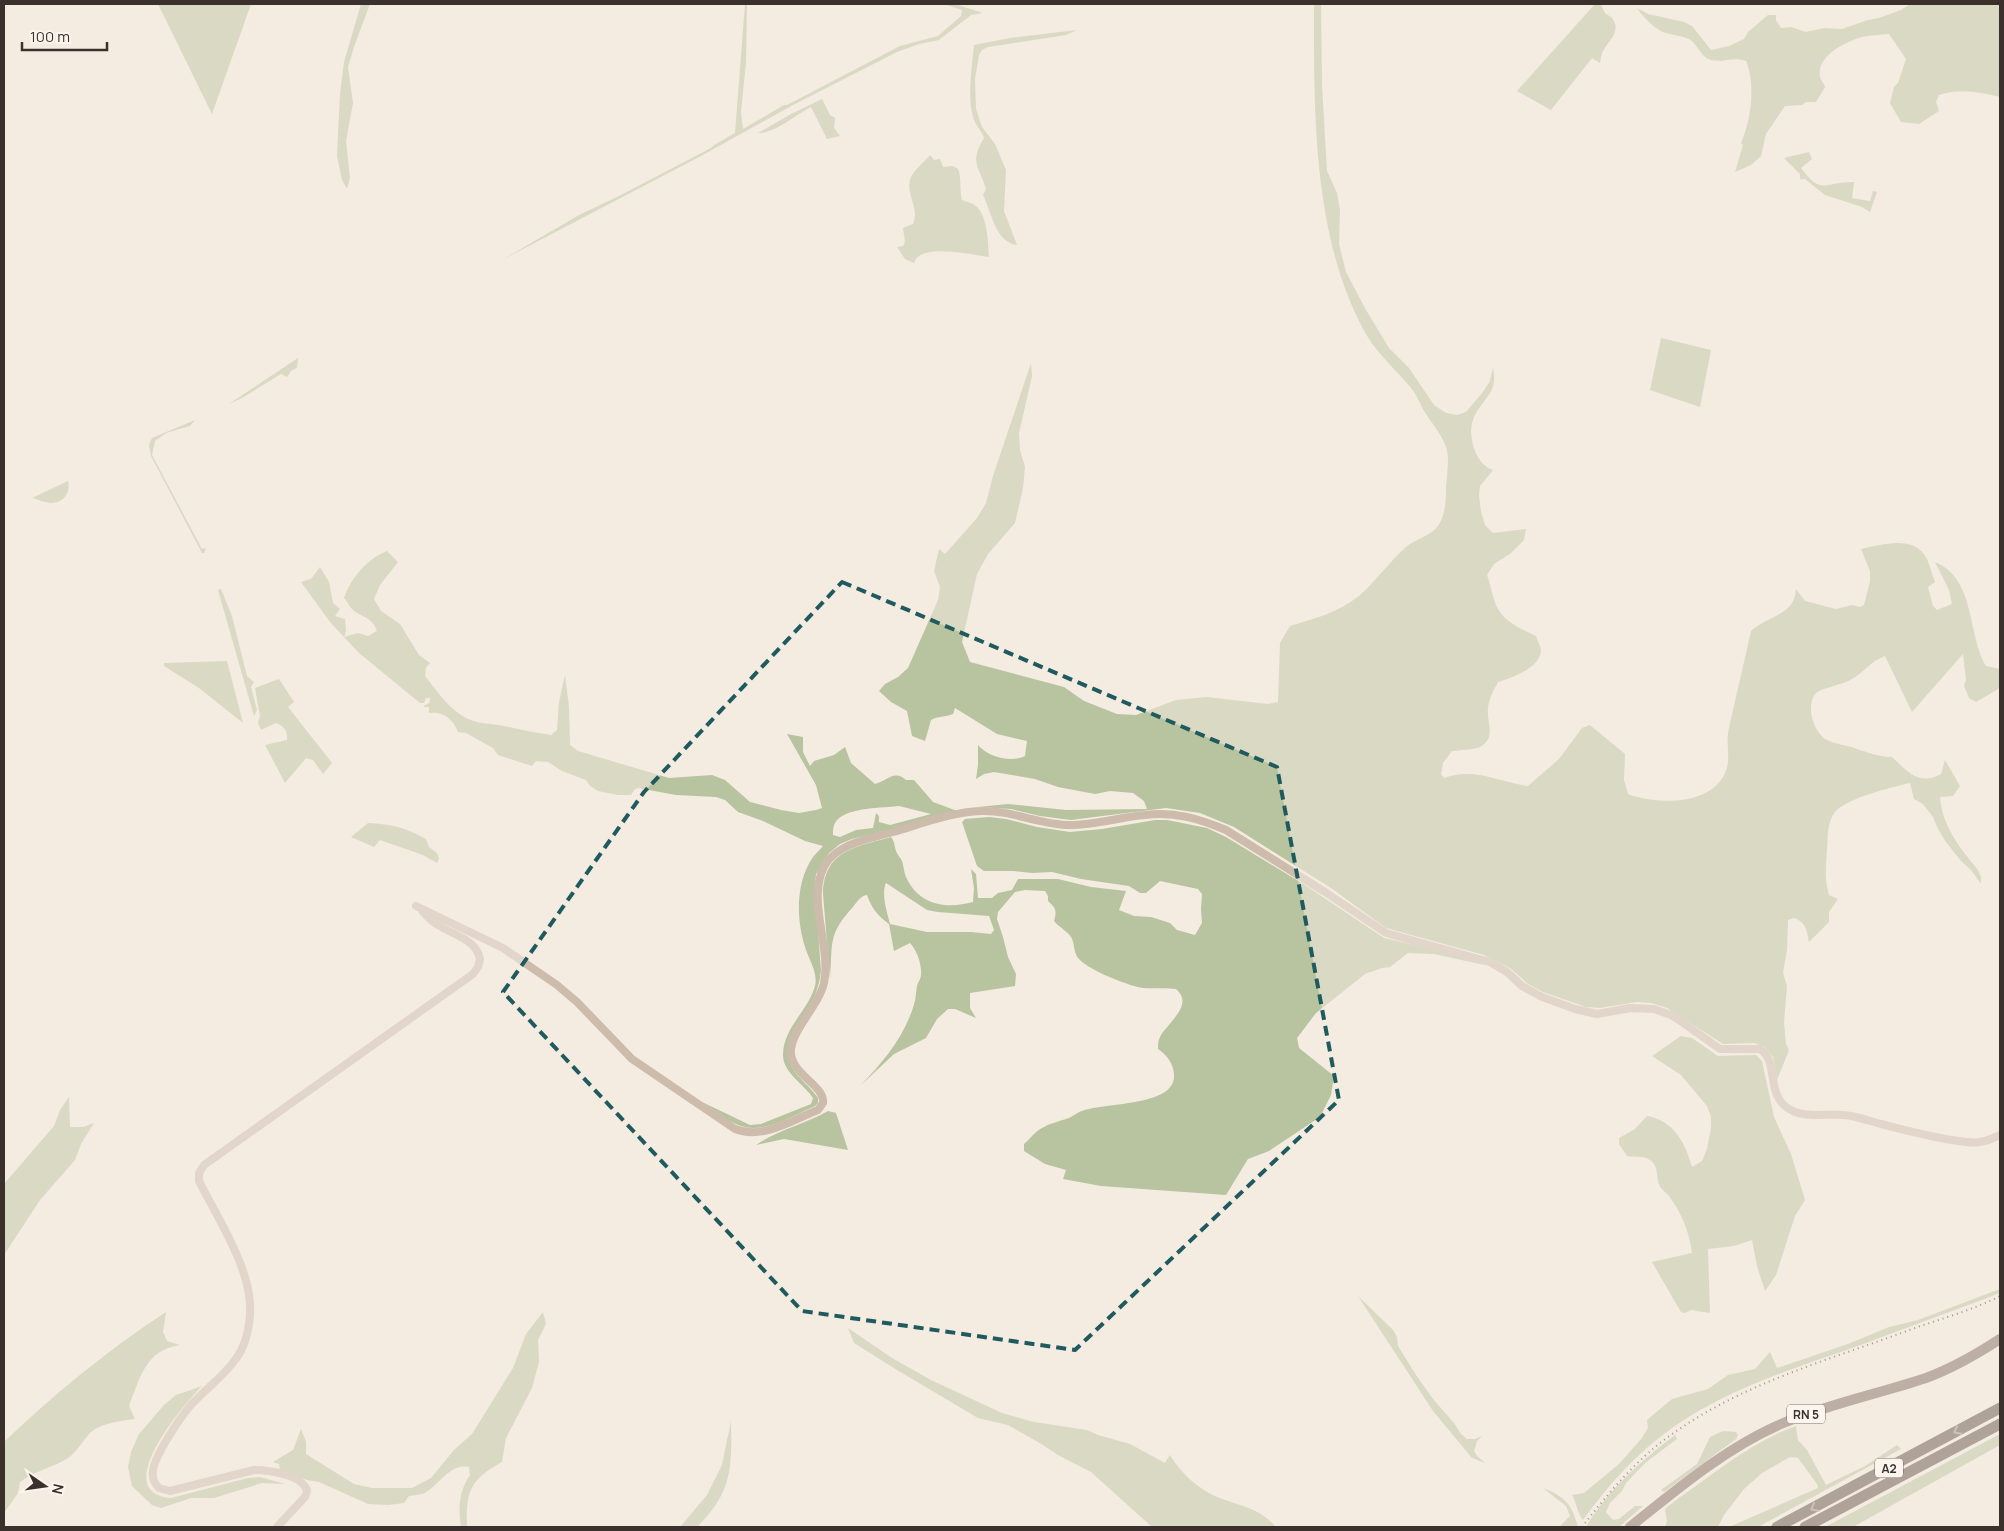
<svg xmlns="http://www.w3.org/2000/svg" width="2004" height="1531" font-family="Manrope,sans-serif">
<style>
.green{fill:#b8c4a0;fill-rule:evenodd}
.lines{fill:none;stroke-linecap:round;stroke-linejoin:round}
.tertiary{stroke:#cdbbac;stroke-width:8}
.primary{stroke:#7d675c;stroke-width:10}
.motorway{stroke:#5c4a42;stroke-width:11}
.rail{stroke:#3b302b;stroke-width:2;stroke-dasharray:1 4;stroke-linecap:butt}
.oneway{stroke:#9c8e87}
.marked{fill:none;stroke:#1f5a5e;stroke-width:4;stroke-dasharray:10 6;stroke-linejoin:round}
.labels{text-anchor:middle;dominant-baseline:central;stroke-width:4;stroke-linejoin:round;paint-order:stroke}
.shield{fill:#fbf5ee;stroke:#756b66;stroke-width:1}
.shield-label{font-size:12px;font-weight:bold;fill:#3b302b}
</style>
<rect width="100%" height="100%" fill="#f4ebe1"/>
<g class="green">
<path d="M 158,4 L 251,4 L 212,114 Z"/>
<path d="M 361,4 L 370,4 L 354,47 L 348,67 L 353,103 L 346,141 L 350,178 L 347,189 L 342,180 L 337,156 L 340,94 L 344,62 Z"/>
<path d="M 745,4 L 747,4 L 746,62 L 741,112 L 743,129 L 784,105 L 787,105 L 900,46 L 938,36 L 961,16 L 962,10 L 943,4 L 955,4 L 983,13 L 971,15 L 939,40 L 919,44 L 897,52 L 793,105 L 701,156 L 502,260 L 579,215 L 617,197 L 711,148 L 714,145 L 735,133 Z"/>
<path d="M 1314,4 L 1321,4 L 1322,85 L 1327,171 L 1337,193 L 1340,210 L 1339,244 L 1346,272 L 1366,310 L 1389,348 L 1409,368 L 1434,405 L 1446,413 L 1457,415 L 1466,412 L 1483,392 L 1490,381 L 1493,368 C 1499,395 1480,399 1473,420 C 1467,436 1476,465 1493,470 L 1480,486 L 1479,495 L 1481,512 L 1485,525 L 1493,533 L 1526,529 L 1524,540 L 1510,554 L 1494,564 L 1487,575 C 1491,585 1493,601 1498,609 C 1505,622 1523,630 1536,636 C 1537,640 1541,646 1541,651 C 1540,668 1511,678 1498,682 C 1494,690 1489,698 1488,708 C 1486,721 1497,738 1480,747 C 1473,750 1460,750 1452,751 L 1443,763 L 1441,774 L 1444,778 C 1473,767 1499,782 1528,786 L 1559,759 L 1582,728 L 1590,725 L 1625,754 L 1624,780 L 1628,794 C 1659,806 1721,806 1728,763 C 1729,751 1726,740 1729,728 C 1736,696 1744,663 1751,631 C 1768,616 1795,615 1796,589 L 1805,601 L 1836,609 L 1852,605 L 1860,607 L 1864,605 L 1870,581 L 1870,571 L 1861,549 C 1882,545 1914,534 1927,559 C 1930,566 1932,574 1935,582 L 1928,587 L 1933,606 L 1937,610 L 1952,604 L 1949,590 L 1935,562 C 1976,579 1967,634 1986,666 L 2000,669 L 2000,688 L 1976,702 L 1969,698 L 1964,686 L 1966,680 L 1963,654 L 1912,712 L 1885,656 C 1869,662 1864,673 1850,680 C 1842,685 1820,688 1815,694 C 1806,707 1813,730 1825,739 C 1832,743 1840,744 1847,746 C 1863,750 1875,757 1892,757 C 1908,772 1919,786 1941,774 L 1945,760 L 1960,786 L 1953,796 L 1940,797 C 1942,826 1960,848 1978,870 L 1981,877 L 1981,884 L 1972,871 L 1961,861 L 1946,842 L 1938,829 L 1933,817 L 1923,804 L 1914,799 L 1910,783 C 1893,787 1846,798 1835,812 C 1827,822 1828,837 1827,849 C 1826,866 1824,879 1829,895 L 1838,899 L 1829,912 L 1829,922 L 1809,942 C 1807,931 1806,922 1794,918 L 1788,920 L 1787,950 L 1783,973 L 1787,986 L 1784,1022 L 1786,1044 L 1789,1050 L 1777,1080 L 1773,1057 L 1765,1047 L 1754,1043 L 1723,1044 L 1667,1008 L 1651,1003 L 1637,1002 L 1600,1008 L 1586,1007 L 1543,992 L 1528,984 L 1510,968 L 1484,955 L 1386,928 L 1331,888 L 1234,827 L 1200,813 L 1166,808 L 1071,820 L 1040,816 L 1011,809 L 978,807 L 1008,804 L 1066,810 L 1147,809 L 1144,801 L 1133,793 L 1110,791 L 1095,794 L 1058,787 L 1035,779 L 994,772 L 984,774 L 976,779 L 978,765 L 978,745 C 988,757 1011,763 1025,756 L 1027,741 L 997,734 L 955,708 L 953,714 C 945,717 938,716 931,720 L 925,741 L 912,736 L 907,711 L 891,702 L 879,691 L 885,684 L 898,677 L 908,668 L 938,600 L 940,587 L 934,571 L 939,549 L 945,554 L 977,518 L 986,503 L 993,476 L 1031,363 L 1032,376 L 1019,433 L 1020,450 L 1025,467 L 1023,488 L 1015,523 L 988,554 L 977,574 L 962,642 L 970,662 L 1064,687 L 1084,701 L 1117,714 L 1136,715 L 1176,700 L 1207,697 L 1268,704 L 1278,702 L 1280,643 L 1290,626 C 1314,619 1339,612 1359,596 C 1376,581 1389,562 1406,547 C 1415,539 1429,537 1437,527 C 1446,516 1446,500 1446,487 C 1447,477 1448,466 1448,457 C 1447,441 1436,429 1428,417 C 1421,408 1418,396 1411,388 C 1398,372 1383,359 1371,342 C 1358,322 1349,300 1341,277 C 1313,190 1314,95 1314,4 Z"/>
<path d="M 1595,4 C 1604,4 1601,7 1605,13 C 1607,15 1610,16 1612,18 C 1622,31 1609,40 1603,51 C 1601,54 1601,59 1600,63 L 1592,58 L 1551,110 L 1517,91 Z"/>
<path d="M 1910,4 L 2000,4 L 2000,97 C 1979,92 1960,88 1939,95 L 1936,102 L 1939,111 L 1919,124 L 1901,122 L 1890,103 L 1894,87 L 1898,83 L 1906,59 L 1889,34 C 1880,35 1870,35 1862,37 C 1845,42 1816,56 1820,77 C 1821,80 1824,84 1825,87 L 1816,102 L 1806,102 L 1802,105 L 1785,106 L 1766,134 L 1761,156 L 1751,165 L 1735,172 L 1743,145 L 1741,143 C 1751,120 1756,85 1746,61 C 1734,56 1723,63 1711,60 C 1700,57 1698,44 1689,39 C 1682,36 1673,35 1666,33 C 1655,30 1643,17 1637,8 L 1648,14 L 1684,22 L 1692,26 L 1711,50 L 1729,46 L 1744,39 L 1748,32 L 1768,15 L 1776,15 L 1776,20 L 1781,28 L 1791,27 L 1806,32 L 1824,28 L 1842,29 L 1868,20 L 1879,18 L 1901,10 Z"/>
<path d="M 1077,30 L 1066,35 L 988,47 L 982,50 L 979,55 L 975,79 L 976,109 L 982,127 L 995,144 L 1006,170 L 1004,211 L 1017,245 C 995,242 992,213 983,195 L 986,189 C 979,166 969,163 984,138 C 982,131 975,125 973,117 C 967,94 972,68 974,45 L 1010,38 Z"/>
<path d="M 822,99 L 830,115 L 835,118 L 834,128 L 840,136 L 827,139 L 811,107 C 795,115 776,133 758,133 L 791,114 Z"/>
<path d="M 1809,152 L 1812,159 L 1801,168 C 1823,197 1824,181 1854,182 L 1852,198 L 1870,201 L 1873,191 L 1877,192 L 1870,212 L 1862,207 L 1825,195 L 1805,179 L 1800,179 L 1800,174 L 1784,158 Z"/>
<path d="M 930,155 L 934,160 L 940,159 L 943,167 L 953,166 L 958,169 C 962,179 959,189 962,200 C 967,202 973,203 977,207 C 988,219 988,242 989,257 C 972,255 920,242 914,263 L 905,259 L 897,247 L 903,246 L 905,242 L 903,228 L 913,224 C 920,208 906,196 910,180 C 912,171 925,162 930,155 Z"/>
<path d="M 1661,338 L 1711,350 L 1700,407 L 1650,390 Z"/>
<path d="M 298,358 L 297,368 L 291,371 L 287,377 L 281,374 L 242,398 L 229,404 Z"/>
<path d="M 195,420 L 190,426 L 166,433 L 155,441 L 152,455 L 202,549 L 206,548 L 204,553 L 202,553 L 151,456 L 149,445 L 152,438 Z"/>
<path d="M 68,481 C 71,492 64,503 51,503 C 45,503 38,499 32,498 Z"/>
<path d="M 387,551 L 398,562 L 380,585 L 374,599 L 381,611 L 400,624 L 419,655 L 430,663 L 426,668 L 425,676 C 436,690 446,705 461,715 C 475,725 493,723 509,727 C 523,730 536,733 551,735 L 557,730 L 559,702 L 565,675 L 569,707 L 570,745 L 578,751 L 669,778 L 712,775 L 725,780 L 750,802 L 781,810 L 799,813 L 816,810 L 822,808 L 816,785 L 787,734 L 803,737 L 803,752 L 810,766 L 814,761 L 834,755 L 845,747 L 851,763 L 875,784 C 887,781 894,769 906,780 L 914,780 L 933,802 L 960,812 L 852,839 L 840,844 L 829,853 L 816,874 L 815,888 L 821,971 C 818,999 801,1023 788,1048 C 787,1073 805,1079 818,1098 L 818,1103 L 815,1106 C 795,1115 768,1132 745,1127 C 730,1124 715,1110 702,1102 L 750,1125 L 761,1124 L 811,1104 L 813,1098 C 804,1084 783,1073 783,1055 C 783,1028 808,1011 815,986 C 818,974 810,961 806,950 C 796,921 795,883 813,857 C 816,853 820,850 823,846 L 805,841 L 763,821 L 738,812 L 725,800 L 716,797 L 676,795 L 638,788 L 634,790 L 631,795 L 618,795 L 598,791 L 590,786 L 586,780 L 562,771 L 548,762 L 536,761 L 532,766 L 504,757 L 498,755 L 493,748 L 466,733 L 458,732 C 453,719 443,711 429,713 L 429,707 L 423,707 L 430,702 L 430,698 L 426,698 L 424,703 L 420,703 L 359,653 L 330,622 L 301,582 L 311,579 L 320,567 L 329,582 L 333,603 L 340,609 L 335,616 L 345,619 L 346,631 L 344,637 L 358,633 L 368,636 L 377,631 C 371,615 361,618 352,609 C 349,606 347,601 344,598 C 351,578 367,559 387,551 ZM 899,806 L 931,814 L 890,825 L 879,822 L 879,816 L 876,813 L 873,828 L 856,830 L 840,837 L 833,835 C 833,830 833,825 837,820 C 850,807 882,808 899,806 Z"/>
<path d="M 221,589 L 232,616 L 247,676 L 254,682 L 251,687 L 257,710 L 254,716 L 218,590 Z"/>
<path d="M 227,661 L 243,723 L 199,688 L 164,666 L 164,663 Z"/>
<path d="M 279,679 L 294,702 L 288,707 L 332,763 L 323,774 L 313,760 L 306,758 L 285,783 L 265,745 L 287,740 C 288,731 284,726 276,723 L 261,730 L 258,723 L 260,716 L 255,688 Z"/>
<path d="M 989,817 L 1006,819 L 1037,827 L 1070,832 L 1102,829 L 1155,820 L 1167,820 L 1207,828 L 1226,837 L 1305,885 L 1384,938 L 1442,951 L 1489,966 L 1434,954 L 1408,953 L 1390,967 L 1382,968 L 1365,974 L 1316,1013 L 1297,1038 L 1299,1048 L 1334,1076 L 1331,1095 L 1320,1117 L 1269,1151 L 1248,1159 L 1226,1195 L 1101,1186 L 1063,1179 L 1066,1170 L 1045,1164 L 1024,1151 L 1024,1144 C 1030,1139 1036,1130 1044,1127 C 1051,1123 1061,1121 1069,1118 C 1073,1116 1078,1112 1082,1111 C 1104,1102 1177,1107 1174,1074 C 1173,1063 1167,1055 1158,1049 C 1158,1045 1158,1041 1160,1037 C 1167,1023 1195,1005 1176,989 C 1163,987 1146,990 1134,986 C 1120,982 1087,969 1078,958 C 1073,951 1075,943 1071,937 C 1067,931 1059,927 1054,921 C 1057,911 1056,908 1048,901 L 1048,896 L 1045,891 L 1025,890 L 1015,892 L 998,912 L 997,919 L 1003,937 L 1008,957 L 1016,974 L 1015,986 L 970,993 L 970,1008 L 976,1018 L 955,1009 L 948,1009 L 937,1019 L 926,1038 L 894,1054 L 861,1085 C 884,1061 906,1035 915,1001 C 916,996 916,991 917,986 C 918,982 921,979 921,975 C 922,965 917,950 910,943 L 894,951 L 889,924 C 878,916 872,909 867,895 C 860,896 857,902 853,907 C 827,935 833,944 830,979 L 823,894 C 824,850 856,847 891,837 C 895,842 894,845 896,851 C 897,854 900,857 902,861 C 904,867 904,874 907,879 C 920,906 948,909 973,902 L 974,888 L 971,869 L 976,874 L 978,898 L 992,898 L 998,893 L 1012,890 L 1018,879 L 1058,879 L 1091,887 L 1126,891 L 1119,910 L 1134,916 L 1151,917 L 1170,923 L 1177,930 L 1195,935 L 1202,923 L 1201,909 L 1202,894 L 1198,889 L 1160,881 L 1146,893 L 1140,893 L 1129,886 L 1081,879 L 1052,872 L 1032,873 L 1014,871 L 984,871 L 977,866 L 962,822 L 965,819 ZM 886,883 L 927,910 L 938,912 L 989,916 L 994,930 L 991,934 L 971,932 L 927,932 L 890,924 C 887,912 881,894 886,883 Z"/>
<path d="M 368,823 C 392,824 406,828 426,839 L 429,847 L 437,853 L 439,859 L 437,863 L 423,855 L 380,840 L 374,847 L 351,837 Z"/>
<path d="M 1681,1036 L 1692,1038 L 1718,1056 L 1756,1055 L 1762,1061 L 1774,1117 L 1791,1154 L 1805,1200 L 1795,1216 L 1776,1275 L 1765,1291 L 1757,1266 L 1752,1240 L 1734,1246 L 1708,1249 L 1710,1313 L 1691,1310 L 1685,1313 L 1681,1312 L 1652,1262 L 1692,1253 C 1690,1233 1681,1212 1669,1196 C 1667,1193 1663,1191 1661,1188 C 1655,1179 1660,1167 1650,1160 C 1643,1155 1635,1158 1627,1156 L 1619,1144 L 1619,1138 L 1635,1129 L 1647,1116 C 1674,1121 1685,1142 1692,1167 L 1702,1161 L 1707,1149 L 1711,1128 L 1711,1117 L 1707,1106 L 1681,1075 L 1652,1056 Z"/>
<path d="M 69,1097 L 70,1127 L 83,1127 L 94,1123 L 81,1144 L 75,1160 L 40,1200 L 4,1255 L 4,1184 L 54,1126 L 60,1110 Z"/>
<path d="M 828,1111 L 836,1113 L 848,1150 L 784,1139 L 756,1145 C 778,1130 805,1124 828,1111 Z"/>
<path d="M 2000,1289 L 2000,1293 L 1979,1301 C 1938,1316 1896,1332 1855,1347 C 1792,1369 1727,1389 1672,1428 C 1637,1453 1608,1485 1583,1520 C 1577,1513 1577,1503 1572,1495 L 1584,1493 L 1619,1464 L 1642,1438 L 1648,1428 L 1647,1420 L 1672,1399 L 1708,1389 L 1728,1375 L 1755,1369 L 1770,1352 L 1777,1368 L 1848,1344 L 1889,1327 L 1918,1320 Z"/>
<path d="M 1358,1296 L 1393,1330 L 1397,1337 L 1398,1346 L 1416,1375 L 1433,1399 L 1454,1423 L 1461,1434 L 1467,1439 L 1475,1439 L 1482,1436 L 1477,1441 L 1474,1451 L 1477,1456 L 1485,1463 L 1472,1458 L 1433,1411 Z"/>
<path d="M 166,1312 L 163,1332 L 167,1341 L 180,1345 C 146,1350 140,1377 129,1406 L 135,1419 C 121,1421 101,1423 91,1432 C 83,1440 77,1452 68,1458 C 52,1468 34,1471 20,1482 L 18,1493 L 4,1513 L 4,1442 C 54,1394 108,1350 166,1312 Z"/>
<path d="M 543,1312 L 546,1324 L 538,1340 L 539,1362 L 532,1388 L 506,1438 L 502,1462 C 469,1480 466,1492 467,1527 L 461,1527 C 458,1508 459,1491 470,1475 L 469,1467 C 450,1463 439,1485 425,1493 C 420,1495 414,1495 409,1496 L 404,1503 L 388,1505 L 368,1504 L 319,1482 L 307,1480 L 280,1470 L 279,1464 L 273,1462 L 293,1450 L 301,1429 L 306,1442 L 306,1454 L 354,1484 L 372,1488 L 412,1488 L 431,1478 L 454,1450 L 472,1434 L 513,1368 L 526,1334 Z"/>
<path d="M 848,1328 L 892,1358 L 931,1380 L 1002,1413 L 1034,1422 L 1087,1430 L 1098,1435 L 1130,1444 L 1165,1463 L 1170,1455 C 1180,1472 1197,1488 1215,1496 C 1238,1506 1259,1507 1276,1527 L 1152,1527 L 1091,1472 L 1058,1455 L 1043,1445 L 1008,1425 L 978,1418 L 897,1370 L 854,1343 Z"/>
<path d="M 202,1386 C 184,1404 108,1493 171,1498 L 248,1478 L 260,1477 L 285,1484 L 262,1483 L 214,1498 L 191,1498 L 161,1508 L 152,1505 L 132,1486 L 128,1467 L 131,1452 L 139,1434 L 164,1405 L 176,1395 Z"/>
<path d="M 731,1421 C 732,1468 732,1493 697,1527 L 680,1527 L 707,1495 L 722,1465 Z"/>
<path d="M 1796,1426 L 1798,1440 L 1807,1450 L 1826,1485 L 1865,1466 L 1897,1445 L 1901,1449 L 1758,1527 L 1729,1527 L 1818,1488 L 1817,1484 L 1798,1458 L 1790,1457 L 1762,1473 L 1744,1489 L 1724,1515 L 1718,1527 L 1665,1527 L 1667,1521 L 1665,1509 L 1676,1500 C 1715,1473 1751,1442 1796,1426 Z"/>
<path d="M 1723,1431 L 1736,1432 L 1738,1435 L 1736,1439 L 1664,1492 L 1661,1490 L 1697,1464 L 1710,1437 Z"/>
<path d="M 2000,1434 L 2000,1445 L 1853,1527 L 1825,1527 Z"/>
<path d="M 1675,1435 L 1677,1439 L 1645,1463 L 1626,1483 L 1622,1491 L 1610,1503 L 1606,1512 L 1613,1520 L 1619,1519 L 1635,1506 L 1643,1506 L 1619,1527 L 1586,1527 C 1607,1491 1642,1460 1675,1435 Z"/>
<path d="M 1543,1488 C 1566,1497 1572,1505 1578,1527 L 1559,1527 L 1570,1516 L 1566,1506 Z"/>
</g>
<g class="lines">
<g class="tertiary">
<path d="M 416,906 L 503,948 L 557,985 L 577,1002 L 632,1059 L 735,1129 C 763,1140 792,1120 818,1110 L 823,1103 C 825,1086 793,1075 791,1054 C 789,1032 819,1006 824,983 C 831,949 810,908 821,874 C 824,863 833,854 842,849 C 857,840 876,837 893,832 C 921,824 952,812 981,811 C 1012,810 1040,825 1070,825 C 1096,825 1120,817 1145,815 C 1174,811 1200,819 1226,830 L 1325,892 L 1386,933 L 1490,962 L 1507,972 L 1522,986 L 1542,997 L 1575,1009 L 1597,1014 L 1630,1008 L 1654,1009 L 1671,1015 L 1682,1022 L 1720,1049 L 1760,1049 C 1778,1060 1767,1091 1785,1106 C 1801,1120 1825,1113 1844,1115 C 1857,1116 1869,1121 1881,1124 C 1909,1131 1938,1139 1967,1142 C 1980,1144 1989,1140 2000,1135"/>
<path d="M 277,1527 L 305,1497 L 307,1491 C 303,1475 269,1470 254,1470 L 170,1491 L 159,1488 C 154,1483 152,1479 153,1471 C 154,1456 180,1418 190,1406 C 204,1390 222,1378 235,1360 C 245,1347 249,1330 250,1314 C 253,1271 218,1219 199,1181 L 199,1173 L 204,1165 L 473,974 L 478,967 L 480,959 C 476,939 453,935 438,925 C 432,922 428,917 423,912"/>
</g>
<path class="primary" d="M 1630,1527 C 1676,1490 1727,1447 1781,1424 C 1828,1404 1878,1394 1926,1378 C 1953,1368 1977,1354 2000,1339"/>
<g class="motorway">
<path d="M 1777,1527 L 2000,1408"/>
<path d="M 1805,1527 L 2000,1424"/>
</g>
<path class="rail" d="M 1582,1527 C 1610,1491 1640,1455 1678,1430 C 1749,1381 1835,1358 1915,1328 C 1943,1318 1973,1310 2000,1296"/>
</g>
<defs><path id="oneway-chevron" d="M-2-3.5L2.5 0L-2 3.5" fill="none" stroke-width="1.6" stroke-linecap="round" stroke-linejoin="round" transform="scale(1.25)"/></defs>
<g class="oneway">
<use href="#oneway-chevron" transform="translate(1957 1431) rotate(152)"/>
<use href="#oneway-chevron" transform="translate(1814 1508) rotate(152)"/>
</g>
<path d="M0 0H2004V1531H0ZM 842,582 L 1277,767 L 1339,1100 L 1075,1350 L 802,1311 L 503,992 L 644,792 Z" fill="#f4ebe1" fill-opacity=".55" fill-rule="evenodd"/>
<path class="marked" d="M 842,582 L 1277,767 L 1339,1100 L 1075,1350 L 802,1311 L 503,992 L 644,792 Z"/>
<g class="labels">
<g class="shield">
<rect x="1787" y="1404.5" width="38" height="19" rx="4"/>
<rect x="1875" y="1458.5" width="28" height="19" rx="4"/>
</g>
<g class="shield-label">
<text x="1806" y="1414">RN 5</text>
<text x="1889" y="1468">A2</text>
</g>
</g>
<rect width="2004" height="1531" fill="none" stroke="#3b302b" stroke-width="10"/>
<g transform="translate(45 1486) rotate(103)" stroke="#fbf5ee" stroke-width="4" paint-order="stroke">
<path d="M0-4L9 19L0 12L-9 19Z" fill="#3b302b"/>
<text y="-8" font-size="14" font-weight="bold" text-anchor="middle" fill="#3b302b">N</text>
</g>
<path d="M22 42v8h85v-8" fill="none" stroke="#3b302b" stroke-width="2.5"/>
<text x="30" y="42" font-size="15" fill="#3b302b" stroke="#fbf5ee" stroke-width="4" paint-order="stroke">100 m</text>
</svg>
